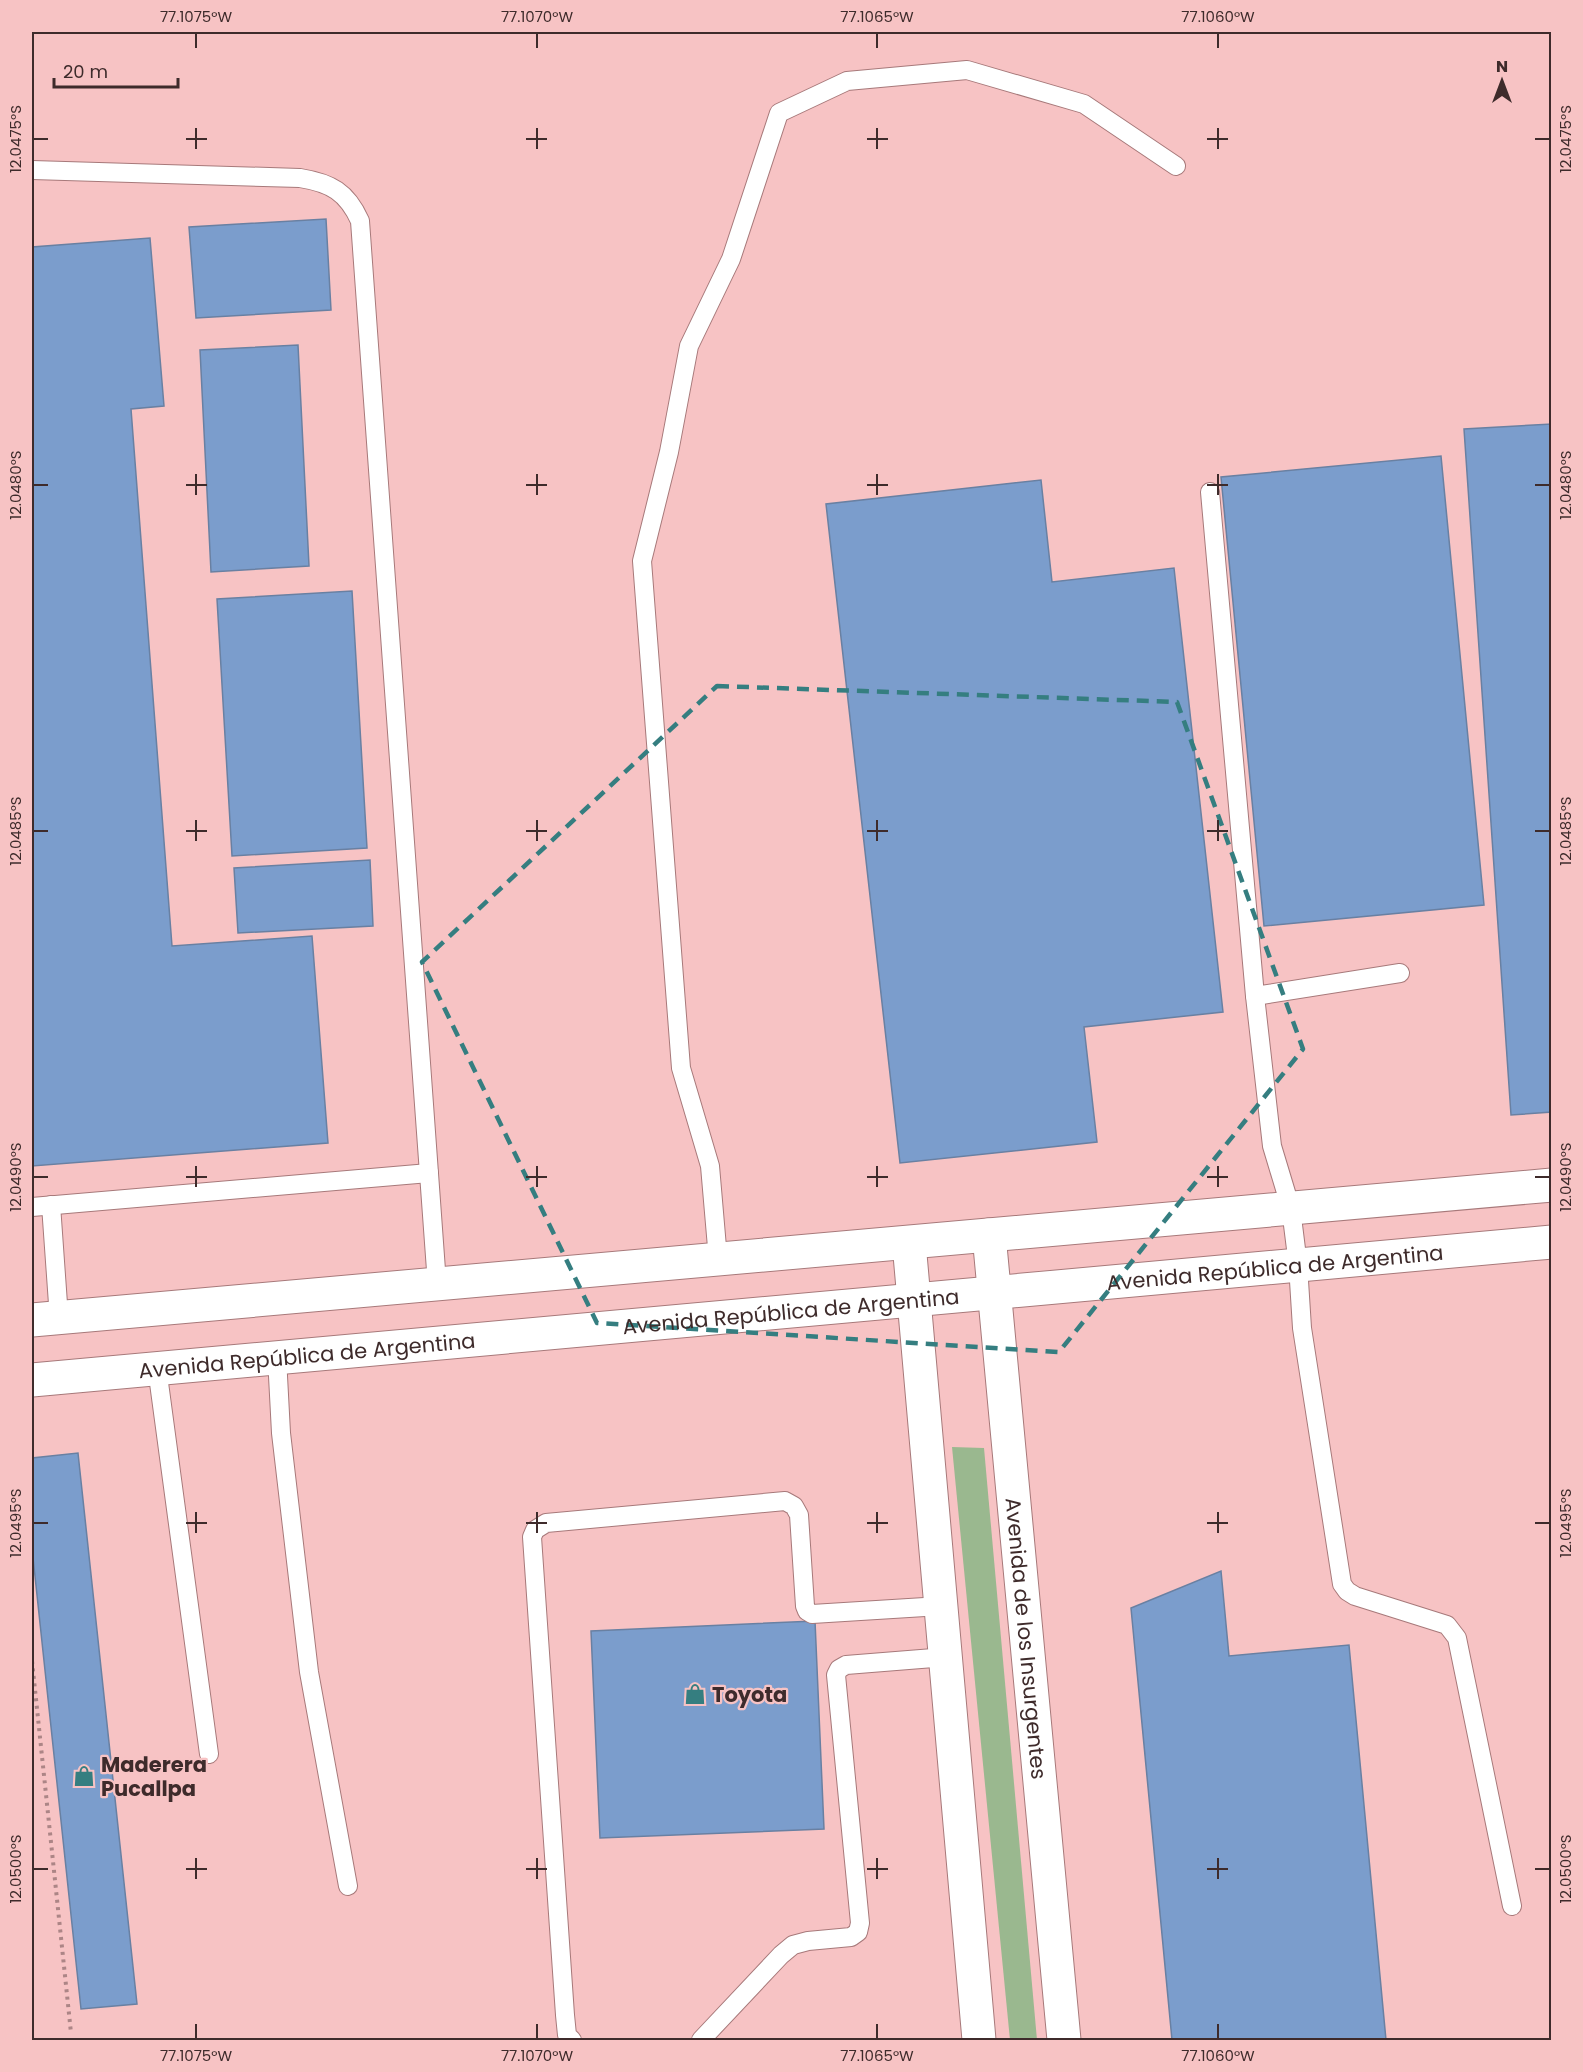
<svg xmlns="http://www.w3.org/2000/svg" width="1583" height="2072" font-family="Poppins,sans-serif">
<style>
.green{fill:#9ab88f}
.building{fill:#7b9dcc;stroke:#6980a2;stroke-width:1.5}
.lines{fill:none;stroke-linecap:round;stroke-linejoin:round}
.lane-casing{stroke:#a7797a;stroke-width:20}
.secondary-casing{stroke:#a7797a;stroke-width:35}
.path{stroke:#ac8586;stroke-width:4;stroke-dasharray:3 4.5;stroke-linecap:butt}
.lane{stroke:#fff;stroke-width:18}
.secondary{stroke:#fff;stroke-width:33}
.marked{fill:none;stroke:#357e80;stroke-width:4.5;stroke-dasharray:12 8;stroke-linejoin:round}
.ticks{fill:none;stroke:#3e2b2b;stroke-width:2}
.labels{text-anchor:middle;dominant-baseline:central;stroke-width:4.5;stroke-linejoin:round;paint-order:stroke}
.street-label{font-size:21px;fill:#3e2b2b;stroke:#f7c3c4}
.poi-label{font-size:21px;font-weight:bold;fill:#3e2b2b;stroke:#f7c3c4;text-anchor:start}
.neatline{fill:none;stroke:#3e2b2b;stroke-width:2}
.ticks-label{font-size:15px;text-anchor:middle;fill:#3e2b2b}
</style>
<rect width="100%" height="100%" fill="#f7c3c4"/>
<path class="green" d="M 952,1447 L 984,1448 L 1037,2040 L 1010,2040 Z"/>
<g class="building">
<path d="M 326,219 L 331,310 L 196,318 L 189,227 Z"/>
<path d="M 150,238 L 164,406 L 131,409 L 172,946 L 312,936 L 328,1143 L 32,1166 L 32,247 Z"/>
<path d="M 298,345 L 309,566 L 211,572 L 200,350 Z"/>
<path d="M 1552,424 L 1552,1112 L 1511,1115 L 1464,429 Z"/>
<path d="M 1441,456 L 1484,905 L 1264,926 L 1221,477 Z"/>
<path d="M 1041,480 L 1052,582 L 1174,568 L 1223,1012 L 1084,1027 L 1097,1142 L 900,1163 L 826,504 Z"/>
<path d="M 352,591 L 367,848 L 232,856 L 217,599 Z"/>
<path d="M 370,860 L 373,926 L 238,933 L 234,868 Z"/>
<path d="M 78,1453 L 137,2004 L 81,2009 L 32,1548 L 32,1458 Z"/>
<path d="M 1221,1571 L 1229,1656 L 1349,1645 L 1386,2040 L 1172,2040 L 1131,1608 Z"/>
<path d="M 815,1621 L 824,1829 L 600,1838 L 591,1631 Z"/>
</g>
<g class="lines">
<defs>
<g id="lane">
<path d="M 32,170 L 300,178 C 331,183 347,192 360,221 L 437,1284"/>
<path d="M 1210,492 L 1255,996 L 1272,1146 L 1291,1209 L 1298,1265 L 1302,1328 L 1342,1584 L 1347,1591 L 1355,1596 L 1447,1625 L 1457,1638 L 1512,1906"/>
<path d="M 1255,996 L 1400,973"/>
<path d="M 51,1205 L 59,1318"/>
<path d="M 32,1207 L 429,1173"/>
<path d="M 718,1259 L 710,1166 L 681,1068 L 642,561 L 669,452 L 689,346 L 731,259 L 779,113 L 847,81 L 967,70 L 1084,104 L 1176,166"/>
<path d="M 277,1357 L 281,1433 L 309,1672 L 348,1886"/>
<path d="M 157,1368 L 209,1754"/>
<path d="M 572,2040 L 567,2035 L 565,2015 L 532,1537 L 535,1530 L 546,1523 L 785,1501 L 794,1506 L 799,1515 L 805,1606 L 807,1611 L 812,1614 L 941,1606"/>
<path d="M 701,2040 L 781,1955 L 793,1945 L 808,1941 L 851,1937 L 858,1932 L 860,1923 L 836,1675 L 839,1669 L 846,1665 L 946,1657"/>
</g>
<g id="secondary">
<path id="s1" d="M 989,1235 L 1064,2040"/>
<path d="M 909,1243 L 979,2040"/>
<path d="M 32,1320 L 1552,1185"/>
<path id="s2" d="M 32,1380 L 1552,1242"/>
</g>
</defs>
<use href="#lane" class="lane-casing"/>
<use href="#secondary" class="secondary-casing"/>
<path class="path" d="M 32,1661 L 71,2033"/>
<use href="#lane" class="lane"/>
<use href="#secondary" class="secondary"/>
</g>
<path class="marked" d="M 717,686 L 1177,702 L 1303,1049 L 1059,1352 L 597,1323 L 422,962 Z"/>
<path class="ticks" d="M 196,33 L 196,48M 537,33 L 537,48M 877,33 L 877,48M 1218,33 L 1218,48M 196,128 L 196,149M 537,128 L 537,149M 877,128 L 877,149M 1218,128 L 1218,149M 33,139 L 48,139M 186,139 L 207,139M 526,139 L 547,139M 867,139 L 888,139M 1207,139 L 1228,139M 1535,139 L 1550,139M 196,474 L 196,495M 537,474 L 537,495M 877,474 L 877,495M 1218,474 L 1218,495M 33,485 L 48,485M 186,485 L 207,485M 526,485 L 547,485M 867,485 L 888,485M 1207,485 L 1228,485M 1535,485 L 1550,485M 196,820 L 196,841M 537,820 L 537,841M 877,820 L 877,841M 1218,820 L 1218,841M 33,831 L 48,831M 186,831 L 207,831M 526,831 L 547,831M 867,831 L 888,831M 1207,831 L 1228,831M 1535,831 L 1550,831M 196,1166 L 196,1187M 537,1166 L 537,1187M 877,1166 L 877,1187M 1218,1166 L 1218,1187M 33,1177 L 48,1177M 186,1177 L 207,1177M 526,1177 L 547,1177M 867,1177 L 888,1177M 1207,1177 L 1228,1177M 1535,1177 L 1550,1177M 196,1512 L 196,1533M 537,1512 L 537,1533M 877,1512 L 877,1533M 1218,1512 L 1218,1533M 33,1523 L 48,1523M 186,1523 L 207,1523M 526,1523 L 547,1523M 867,1523 L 888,1523M 1207,1523 L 1228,1523M 1535,1523 L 1550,1523M 196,1858 L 196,1879M 537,1858 L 537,1879M 877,1858 L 877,1879M 1218,1858 L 1218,1879M 33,1869 L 48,1869M 186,1869 L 207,1869M 526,1869 L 547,1869M 867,1869 L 888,1869M 1207,1869 L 1228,1869M 1535,1869 L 1550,1869M 196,2024 L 196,2039M 537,2024 L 537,2039M 877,2024 L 877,2039M 1218,2024 L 1218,2039"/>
<defs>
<symbol id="shop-bare" viewBox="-9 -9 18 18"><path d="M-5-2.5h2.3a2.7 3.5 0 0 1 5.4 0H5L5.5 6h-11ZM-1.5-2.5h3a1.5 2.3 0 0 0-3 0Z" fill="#357e80" stroke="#f7c3c4" stroke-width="2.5" paint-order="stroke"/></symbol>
</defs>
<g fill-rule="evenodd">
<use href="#shop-bare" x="680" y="1679" width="30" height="30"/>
<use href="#shop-bare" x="69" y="1761" width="30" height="30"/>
</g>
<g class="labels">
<g class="street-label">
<text stroke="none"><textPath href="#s2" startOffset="1248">Avenida República de Argentina</textPath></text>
<text stroke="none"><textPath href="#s2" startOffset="762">Avenida República de Argentina</textPath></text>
<text stroke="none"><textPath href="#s2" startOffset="276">Avenida República de Argentina</textPath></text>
<text stroke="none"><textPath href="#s1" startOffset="405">Avenida de los Insurgentes</textPath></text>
</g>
<g class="poi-label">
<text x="712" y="1694">Toyota</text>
<text x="101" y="1764">Maderera<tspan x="101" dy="24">Pucallpa</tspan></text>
</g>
</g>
<rect width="1583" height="2072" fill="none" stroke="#f7c3c4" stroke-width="66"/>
<g transform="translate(1502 81)" stroke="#f7c3c4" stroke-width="4.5" paint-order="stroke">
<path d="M0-4.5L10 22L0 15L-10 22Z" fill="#3e2b2b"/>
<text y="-9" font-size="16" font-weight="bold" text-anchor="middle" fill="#3e2b2b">N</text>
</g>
<path d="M54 78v9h124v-9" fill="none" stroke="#3e2b2b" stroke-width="3"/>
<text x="63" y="78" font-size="18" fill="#3e2b2b" stroke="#f7c3c4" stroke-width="4.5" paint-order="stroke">20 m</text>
<rect x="33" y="33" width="1517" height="2006" class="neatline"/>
<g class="ticks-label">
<text x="196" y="22">77.1075°W</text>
<text x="537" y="22">77.1070°W</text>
<text x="877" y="22">77.1065°W</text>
<text x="1218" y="22">77.1060°W</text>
<text transform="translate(16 139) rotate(-90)" y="5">12.0475°S</text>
<text transform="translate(1566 139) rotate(-90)" y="5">12.0475°S</text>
<text transform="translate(16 485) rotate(-90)" y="5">12.0480°S</text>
<text transform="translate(1566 485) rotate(-90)" y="5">12.0480°S</text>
<text transform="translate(16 831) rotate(-90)" y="5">12.0485°S</text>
<text transform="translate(1566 831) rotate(-90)" y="5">12.0485°S</text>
<text transform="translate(16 1177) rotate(-90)" y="5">12.0490°S</text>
<text transform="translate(1566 1177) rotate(-90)" y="5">12.0490°S</text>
<text transform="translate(16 1523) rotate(-90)" y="5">12.0495°S</text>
<text transform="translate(1566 1523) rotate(-90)" y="5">12.0495°S</text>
<text transform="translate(16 1869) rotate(-90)" y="5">12.0500°S</text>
<text transform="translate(1566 1869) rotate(-90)" y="5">12.0500°S</text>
<text x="196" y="2061">77.1075°W</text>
<text x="537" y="2061">77.1070°W</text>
<text x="877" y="2061">77.1065°W</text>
<text x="1218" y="2061">77.1060°W</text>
</g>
</svg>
